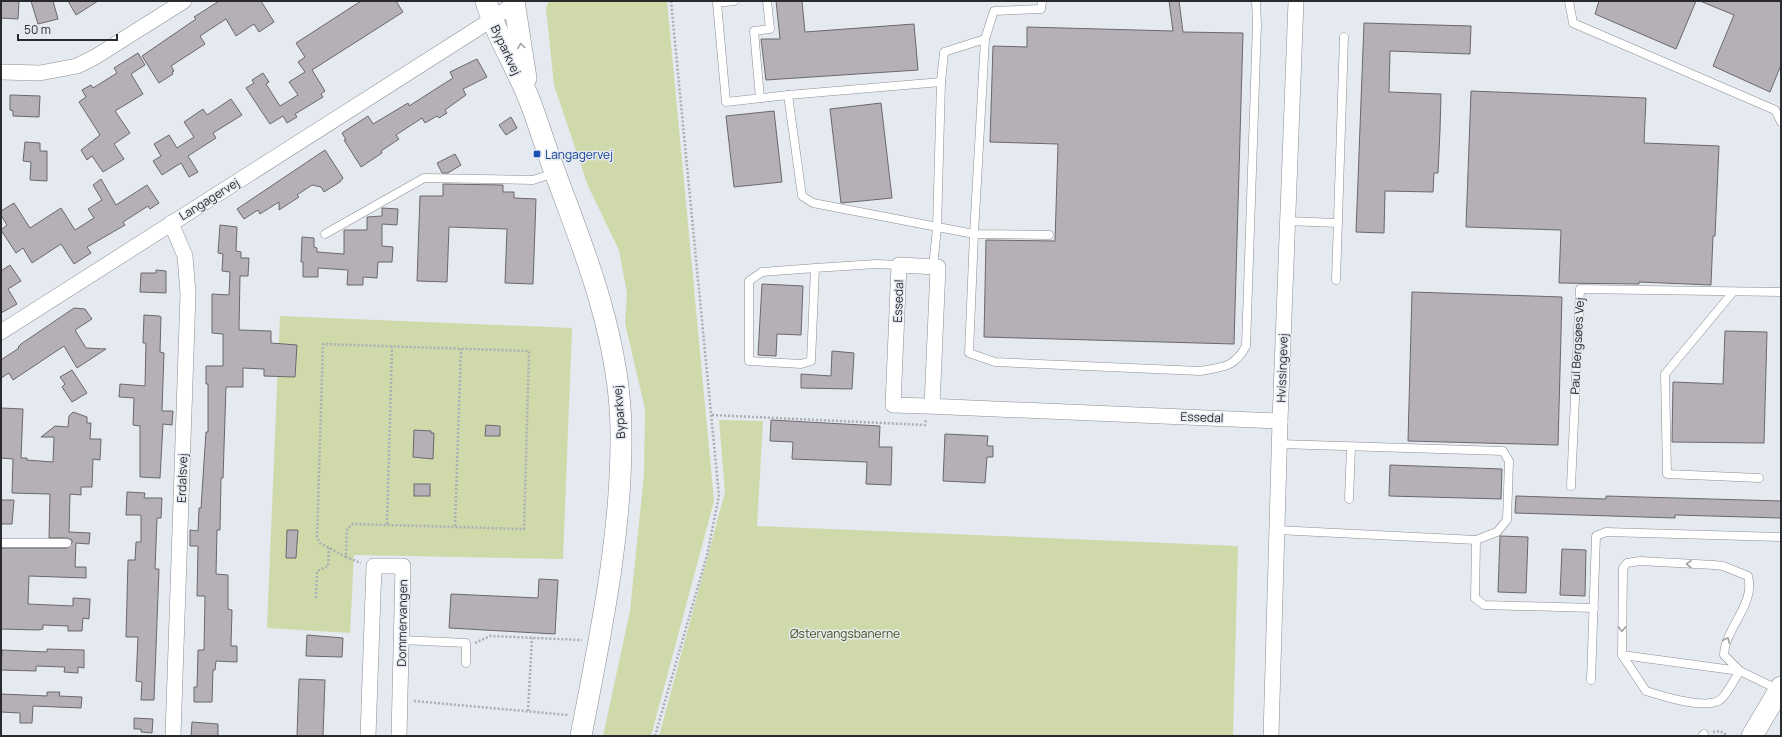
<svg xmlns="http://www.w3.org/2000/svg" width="1782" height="737" font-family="Manrope,sans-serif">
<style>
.green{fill:#d0d9aa}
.building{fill:#b4b0b6;stroke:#6b686d}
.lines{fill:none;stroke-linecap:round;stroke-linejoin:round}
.lane-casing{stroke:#8b8e94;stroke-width:9}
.street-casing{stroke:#8b8e94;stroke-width:16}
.secondary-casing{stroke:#8b8e94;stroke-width:22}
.path{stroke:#abaeb4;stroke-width:2.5;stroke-dasharray:2 2;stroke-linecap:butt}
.lane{stroke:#fff;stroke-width:8}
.street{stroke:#fff;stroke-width:15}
.secondary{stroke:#fff;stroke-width:21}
.oneway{stroke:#9f9fa0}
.transit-dot{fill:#1a4fb4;stroke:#e5e9f0;stroke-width:1.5}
.labels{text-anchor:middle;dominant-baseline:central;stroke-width:3;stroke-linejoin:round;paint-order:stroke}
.street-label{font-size:12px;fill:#292a2d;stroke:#e5e9f0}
.transit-label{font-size:12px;fill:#164399;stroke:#e5e9f0;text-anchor:start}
.park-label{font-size:12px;fill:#4c5319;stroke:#e5e9f0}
</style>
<rect width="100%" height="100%" fill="#e5e9f0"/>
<g class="green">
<path d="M 549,1 L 667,1 L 714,501 L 651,736 L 603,736 L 630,611 L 644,474 L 645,409 L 625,323 L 627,293 L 619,250 L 588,186 L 554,85 L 546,8 Z"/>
<path d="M 280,316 L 572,328 L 563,559 L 354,555 L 350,633 L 267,628 Z"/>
<path d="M 719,420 L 763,421 L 757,526 L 1238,546 L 1233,736 L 659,736 L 725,492 Z"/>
</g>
<g class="building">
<path d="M 1,1 L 19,1 L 18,19 L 1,18 Z"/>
<path d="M 31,1 L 53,1 L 58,19 L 38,24 Z"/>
<path d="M 68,1 L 98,1 L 76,15 Z"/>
<path d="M 219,1 L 261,1 L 274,22 L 259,32 L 254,24 L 236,36 L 226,19 L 200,36 L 205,44 L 171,66 L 174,71 L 172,72 L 173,74 L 159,83 L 142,56 L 196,19 L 194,17 Z"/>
<path d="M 361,1 L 396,1 L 403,12 L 312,70 L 325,91 L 321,94 L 323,97 L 295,114 L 297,117 L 287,123 L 283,116 L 270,124 L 246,88 L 254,83 L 252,80 L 263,73 L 269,82 L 266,84 L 280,106 L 298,95 L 289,82 L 305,72 L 298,62 L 305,57 L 296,43 Z"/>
<path d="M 776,1 L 802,1 L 805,32 L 914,24 L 918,70 L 766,80 L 761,39 L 780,39 Z"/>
<path d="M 1169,1 L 1179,1 L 1183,32 L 1243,33 L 1234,344 L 984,337 L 986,240 L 1055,241 L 1058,144 L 990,142 L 993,46 L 1027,47 L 1027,27 L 1173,31 Z"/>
<path d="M 1599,1 L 1696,1 L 1676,49 L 1595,14 Z"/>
<path d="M 1700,1 L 1781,1 L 1781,65 L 1770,92 L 1713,66 L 1734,15 Z"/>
<path d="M 1364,23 L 1471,26 L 1470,54 L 1390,51 L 1389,92 L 1441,94 L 1440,130 L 1438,173 L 1434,173 L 1433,192 L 1385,191 L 1384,233 L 1356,232 Z"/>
<path d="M 138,53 L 145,65 L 131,74 L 143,94 L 115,111 L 130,133 L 114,144 L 124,159 L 103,172 L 92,156 L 87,160 L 81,150 L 100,135 L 79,102 L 86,97 L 82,90 L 91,85 L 93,88 L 117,73 L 114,68 Z"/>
<path d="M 477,59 L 487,77 L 463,89 L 466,95 L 445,110 L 447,113 L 439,118 L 437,116 L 425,123 L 422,118 L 396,135 L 399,139 L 381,151 L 382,153 L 361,167 L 344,140 L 346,140 L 342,133 L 368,116 L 373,124 L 408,103 L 409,106 L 453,78 L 450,72 Z"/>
<path d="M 1471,91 L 1646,98 L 1644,143 L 1719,146 L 1715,236 L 1713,236 L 1711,285 L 1639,282 L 1639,284 L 1559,283 L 1561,230 L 1466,227 Z"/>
<path d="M 10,95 L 40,96 L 39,117 L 13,116 L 13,111 L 10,110 Z"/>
<path d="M 231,99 L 242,115 L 213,133 L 216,138 L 188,156 L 198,172 L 189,177 L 181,163 L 162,175 L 153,161 L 161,156 L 154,144 L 169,135 L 177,148 L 194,137 L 184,122 L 203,109 L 207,115 Z"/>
<path d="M 881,103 L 892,198 L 841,203 L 830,109 Z"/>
<path d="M 774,111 L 782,182 L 734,187 L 726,116 Z"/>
<path d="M 511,117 L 517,128 L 506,135 L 499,125 Z"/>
<path d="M 25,142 L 40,143 L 40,151 L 47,151 L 47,181 L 30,180 L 31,162 L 23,161 Z"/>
<path d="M 325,150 L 343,178 L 340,182 L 324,192 L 321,187 L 312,185 L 297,195 L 299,197 L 279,210 L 279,202 L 260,214 L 258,210 L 244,219 L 237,209 Z"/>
<path d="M 455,154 L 461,165 L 448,173 L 442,173 L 437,163 Z"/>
<path d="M 101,179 L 116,205 L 147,185 L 159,203 L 150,209 L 148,206 L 123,222 L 125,225 L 87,247 L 91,253 L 74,264 L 61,244 L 32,263 L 23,248 L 16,253 L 1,230 L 7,225 L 1,215 L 1,211 L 14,203 L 30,228 L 61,208 L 75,230 L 94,218 L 88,209 L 102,200 L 93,185 Z"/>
<path d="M 443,184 L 503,185 L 503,192 L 514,192 L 514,198 L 536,199 L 533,284 L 505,283 L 507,229 L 449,227 L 447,282 L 417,281 L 420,196 L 443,196 Z"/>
<path d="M 382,208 L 398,209 L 397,225 L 382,224 L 382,246 L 393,247 L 392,262 L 378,262 L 377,278 L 363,277 L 363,285 L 347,285 L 348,270 L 318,268 L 318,277 L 303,277 L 303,262 L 301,262 L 302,237 L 314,238 L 314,247 L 317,248 L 317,252 L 344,254 L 344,230 L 367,230 L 367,217 L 382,216 Z"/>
<path d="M 220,225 L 237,227 L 236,251 L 241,252 L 241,258 L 249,258 L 248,276 L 240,276 L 239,330 L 271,331 L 271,343 L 297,345 L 295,377 L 264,376 L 264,369 L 243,368 L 243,387 L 226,387 L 223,478 L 221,478 L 220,530 L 217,530 L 216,574 L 228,575 L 228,609 L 232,610 L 231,646 L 237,646 L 237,662 L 216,661 L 215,670 L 213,670 L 212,702 L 194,702 L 194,687 L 197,687 L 198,650 L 204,650 L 205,596 L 197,596 L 198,546 L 190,546 L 190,530 L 198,531 L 199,508 L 201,508 L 206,432 L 208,432 L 208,384 L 206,384 L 206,366 L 223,366 L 223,334 L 212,333 L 212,294 L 229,295 L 230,272 L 222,271 L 223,254 L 218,253 Z"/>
<path d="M 10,265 L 21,281 L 8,289 L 17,304 L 1,313 L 1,271 Z"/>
<path d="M 156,270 L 166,271 L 166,293 L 140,292 L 141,273 L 156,273 Z"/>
<path d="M 762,284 L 803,286 L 801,335 L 777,334 L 776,356 L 758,355 Z"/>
<path d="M 1412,292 L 1562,297 L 1558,445 L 1408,441 Z"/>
<path d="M 74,308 L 85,309 L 92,319 L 75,330 L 86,348 L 106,349 L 77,368 L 64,346 L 13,380 L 9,373 L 1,378 L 1,360 L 19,348 L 18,347 L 21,344 Z"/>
<path d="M 144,315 L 159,316 L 161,317 L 160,352 L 164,353 L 162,411 L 173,411 L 172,425 L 163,424 L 160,478 L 140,477 L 140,426 L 133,425 L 134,398 L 119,397 L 120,384 L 145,386 L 146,343 L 143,343 Z"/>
<path d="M 1725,331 L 1767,332 L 1764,443 L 1672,442 L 1673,382 L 1723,384 Z"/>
<path d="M 832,351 L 854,353 L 852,389 L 801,388 L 801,374 L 831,376 Z"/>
<path d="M 72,370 L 87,393 L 72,402 L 62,387 L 65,384 L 60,377 Z"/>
<path d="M 1,408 L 23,409 L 21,458 L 27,458 L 27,460 L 53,462 L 54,437 L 41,437 L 55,426 L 68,427 L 69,416 L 73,412 L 87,417 L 87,423 L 91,423 L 90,439 L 101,439 L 100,460 L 93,459 L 92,487 L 81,487 L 81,495 L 70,494 L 69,532 L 90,533 L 89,544 L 76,543 L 75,567 L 86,567 L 86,578 L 29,576 L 28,604 L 73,606 L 73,598 L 90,599 L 89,619 L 83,618 L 82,631 L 68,631 L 68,626 L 43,625 L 43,629 L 38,630 L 1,629 L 1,548 L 67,548 L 72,543 L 72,540 L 67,538 L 49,538 L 50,494 L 12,493 L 13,459 L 1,458 Z"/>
<path d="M 771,420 L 880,426 L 879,447 L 892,447 L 891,485 L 866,484 L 867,462 L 792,459 L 793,442 L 770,441 Z"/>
<path d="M 486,425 L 500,426 L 500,436 L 485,436 Z"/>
<path d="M 414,430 L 431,431 L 431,433 L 434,433 L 433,459 L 413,457 Z"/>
<path d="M 945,434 L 988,436 L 987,446 L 993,446 L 993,457 L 987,457 L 985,483 L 943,481 Z"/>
<path d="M 1390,465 L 1502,469 L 1501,499 L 1389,496 Z"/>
<rect x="414" y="484" width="16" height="12"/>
<path d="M 127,492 L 145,493 L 144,498 L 162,498 L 161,518 L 157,518 L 155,569 L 159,569 L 154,700 L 141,700 L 142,682 L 136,681 L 138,637 L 126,637 L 128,560 L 135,560 L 136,542 L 141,542 L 141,515 L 126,515 Z"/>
<path d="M 1516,496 L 1606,499 L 1606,496 L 1781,501 L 1781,518 L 1675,515 L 1675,518 L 1515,513 Z"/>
<path d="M 1,500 L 14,500 L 12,524 L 1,524 Z"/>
<path d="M 287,530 L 298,530 L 296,558 L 286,558 Z"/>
<path d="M 1500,536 L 1528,537 L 1526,593 L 1498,592 Z"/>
<path d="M 1562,549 L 1586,550 L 1585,596 L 1560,595 Z"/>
<path d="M 539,579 L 558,580 L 555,634 L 449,628 L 451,594 L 538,598 Z"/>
<path d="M 307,635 L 343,638 L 342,657 L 306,656 Z"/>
<path d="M 47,649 L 84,650 L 84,668 L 78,667 L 78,673 L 64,672 L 65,667 L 36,666 L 36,671 L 1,670 L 2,650 L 47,652 Z"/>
<path d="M 299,679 L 325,680 L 323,736 L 297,736 Z"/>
<path d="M 47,692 L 60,692 L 59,696 L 82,697 L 81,708 L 33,706 L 32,723 L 20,723 L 20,713 L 1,712 L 1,694 L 47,696 Z"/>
<path d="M 134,718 L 153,719 L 152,733 L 141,732 L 141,729 L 134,729 Z"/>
<path d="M 192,722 L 218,724 L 218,736 L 191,736 Z"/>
</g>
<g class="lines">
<defs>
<g id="lane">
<path d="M 734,1 L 717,3 L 726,102 L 788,95"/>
<path d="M 1042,1 L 1041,9 L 994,11 L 985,39 L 974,234 L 969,353 L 995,362 L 1200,371 C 1223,367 1234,368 1246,346 L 1257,24 L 1256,1"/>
<path d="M 1569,1 L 1573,23 L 1775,110 L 1781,122"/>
<path d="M 941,82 L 788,95 L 802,196 L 813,203 L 974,234 L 1049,235"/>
<path d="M 760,98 L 754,31 L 770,29 L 767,1"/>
<path d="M 1287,221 L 1338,223"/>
<path d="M 325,234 L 424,178 L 533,180 L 554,173"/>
<path d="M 933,267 L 937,228 L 941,82 L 944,52 L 985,39"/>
<path d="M 815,268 L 762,272 L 749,281 L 749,361 L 801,364 L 811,361 L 815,268 L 876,264 L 899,265"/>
<path d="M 1336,280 L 1344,37"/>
<path d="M 1733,292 L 1665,374 L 1667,474 L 1759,478"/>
<path d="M 1279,444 L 1503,451 L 1509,461 L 1507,520 L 1497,532 L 1476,540"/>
<path d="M 1571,486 L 1580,289 L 1781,292"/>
<path d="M 1349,499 L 1351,447"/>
<path d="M 1277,530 L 1476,540 L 1475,598 L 1484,605 L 1594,608"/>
<path d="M 1,543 L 67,543"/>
<path d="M 402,640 L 466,643 L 466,663"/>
<path d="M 1622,655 L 1646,691 C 1662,696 1704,710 1720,700 C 1726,696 1735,678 1740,671"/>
<path d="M 1740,671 L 1622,655 L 1623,568 L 1627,563 L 1640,561 L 1714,565 L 1723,566 L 1748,576 C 1756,604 1725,628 1724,655 L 1740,671 L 1779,690"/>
<path d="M 1591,680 L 1596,536 L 1606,532 L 1781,537"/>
<path d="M 1702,736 L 1704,734"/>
</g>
<g id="street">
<path d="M 1,72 L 40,73 L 77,66 L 95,57 L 184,1"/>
<path d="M 171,223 L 185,256 L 188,293 L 173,736"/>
<path d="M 1,332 L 491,20 L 518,1"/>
<path d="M 932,406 L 938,267 L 899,265 L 893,405 L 926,406 L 1280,421"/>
<path d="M 368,736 L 374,566 L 403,566 L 399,736"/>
<path d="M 1271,736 L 1280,421 L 1296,1"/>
</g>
<g id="secondary">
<path d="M 486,1 C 496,36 516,66 529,99 C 539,124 546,150 556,175 C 571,216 588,258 600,301 C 612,343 621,389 621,433 C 622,535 600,636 581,736"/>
<path d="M 514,1 L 526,78"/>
<path d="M 1752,736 L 1781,687"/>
</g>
</defs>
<use href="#lane" class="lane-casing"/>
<use href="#street" class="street-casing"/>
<use href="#secondary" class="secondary-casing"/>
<g class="path">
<path d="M 712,415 L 925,425 L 926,419"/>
<path d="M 387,524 L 392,347"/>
<path d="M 455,526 L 461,349"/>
<path d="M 346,557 L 320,543 L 317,537 L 323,344 L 529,351 L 524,529 L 353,524 L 347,529 L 346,557 L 361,563"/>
<path d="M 316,598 L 317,571 L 328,566 L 329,548"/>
<path d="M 475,643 L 490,636 L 582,640"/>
<path d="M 414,701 L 568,715"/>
<path d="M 528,711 L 532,638"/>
<path d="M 1713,732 L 1720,731 L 1728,736"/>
<path d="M 655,736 L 707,555 L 719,496 L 671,1"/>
</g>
<use href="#lane" class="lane"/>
<use href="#street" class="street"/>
<use href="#secondary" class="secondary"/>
</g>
<defs><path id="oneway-chevron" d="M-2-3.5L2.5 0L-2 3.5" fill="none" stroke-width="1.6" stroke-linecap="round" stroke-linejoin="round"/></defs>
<g class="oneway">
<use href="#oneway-chevron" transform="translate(521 46) rotate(-98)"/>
<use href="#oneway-chevron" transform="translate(1689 564) rotate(-177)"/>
<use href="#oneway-chevron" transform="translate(1622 629) rotate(91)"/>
<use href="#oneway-chevron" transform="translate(1727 640) rotate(-66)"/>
</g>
<rect class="transit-dot" x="533" y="150" width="8" height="8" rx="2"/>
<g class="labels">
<g class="street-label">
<text transform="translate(506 50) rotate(65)">Byparkvej</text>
<text transform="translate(209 199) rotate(-32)">Langagervej</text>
<text transform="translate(898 301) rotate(-88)">Essedal</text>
<text transform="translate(1577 346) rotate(-87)">Paul Bergsøes Vej</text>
<text transform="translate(1282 368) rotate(-88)">Hvissingevej</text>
<text transform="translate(619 412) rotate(-94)">Byparkvej</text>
<text transform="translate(1202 417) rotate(2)">Essedal</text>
<text transform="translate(182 478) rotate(-88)">Erdalsvej</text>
<text transform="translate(402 623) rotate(-89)">Dommervangen</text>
</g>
<g class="transit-label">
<text x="545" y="154">Langagervej</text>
</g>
<g class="park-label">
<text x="845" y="633">Østervangsbanerne</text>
</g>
</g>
<rect width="1782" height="737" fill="none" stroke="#292a2d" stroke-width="4"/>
<path d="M18 34v6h99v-6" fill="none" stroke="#292a2d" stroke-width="2"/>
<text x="24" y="34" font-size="12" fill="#292a2d" stroke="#e5e9f0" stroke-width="3" paint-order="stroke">50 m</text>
</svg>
